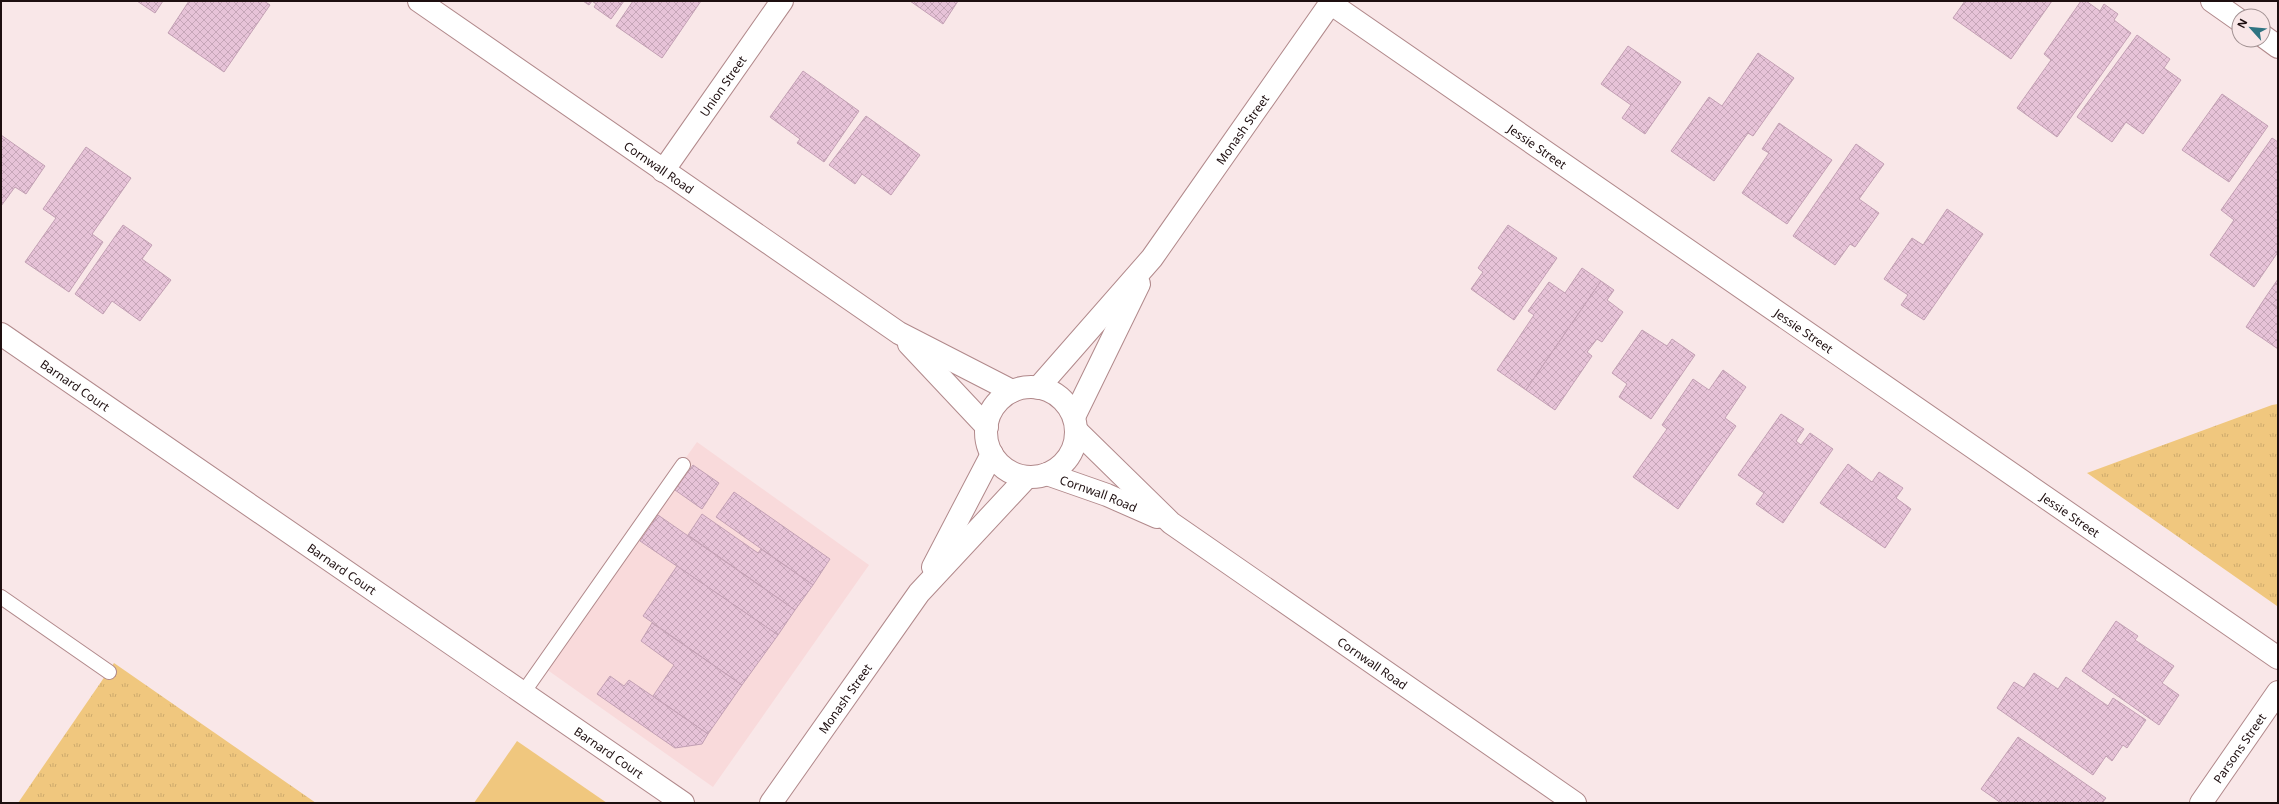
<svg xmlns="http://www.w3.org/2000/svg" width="2279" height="804" font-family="'Noto Sans',sans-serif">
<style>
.built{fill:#f9dadb}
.green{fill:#f0c77e}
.park{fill:url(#park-tufts)}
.building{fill:url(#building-cross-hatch);stroke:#c3a0b4}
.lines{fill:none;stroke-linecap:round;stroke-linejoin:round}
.lane-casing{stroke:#b1898b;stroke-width:16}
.street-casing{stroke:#b1898b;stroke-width:24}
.secondary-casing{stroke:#b1898b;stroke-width:24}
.lane{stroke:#fff;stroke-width:14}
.street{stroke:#fff;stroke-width:22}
.secondary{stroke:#fff;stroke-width:22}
.labels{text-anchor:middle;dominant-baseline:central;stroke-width:3.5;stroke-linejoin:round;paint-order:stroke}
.street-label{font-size:12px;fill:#1e0f10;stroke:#f9e7e8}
</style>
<defs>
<pattern id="park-tufts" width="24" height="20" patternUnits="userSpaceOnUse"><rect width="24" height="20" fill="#f0c77e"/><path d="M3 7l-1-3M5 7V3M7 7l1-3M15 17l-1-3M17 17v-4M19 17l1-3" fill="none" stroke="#cdaa6c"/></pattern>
<pattern id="building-cross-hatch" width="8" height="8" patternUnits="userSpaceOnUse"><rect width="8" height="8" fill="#e7c3d8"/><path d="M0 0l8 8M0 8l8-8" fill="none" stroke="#c6a6b8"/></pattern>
</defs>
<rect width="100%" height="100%" fill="#f9e7e8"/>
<path class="built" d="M 697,442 L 869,565 L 713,787 L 539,664 Z"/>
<path class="green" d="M 517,741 L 607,803 L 474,803 Z"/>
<g class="park">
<path d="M 2278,404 L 2277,606 L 2087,473 L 2272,405 Z"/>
<path d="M 114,663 L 316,803 L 18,803 Z"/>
</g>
<g class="building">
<path d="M 137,1 L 163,1 L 155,13 Z"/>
<path d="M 189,1 L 264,1 L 270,5 L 224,72 L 168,33 Z"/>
<path d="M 583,1 L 592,1 L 589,5 Z"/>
<path d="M 592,1 L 624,1 L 611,19 L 594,7 L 596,4 Z"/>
<path d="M 633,1 L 701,1 L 662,58 L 616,26 Z"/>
<path d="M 910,1 L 958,1 L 943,24 Z"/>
<path d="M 1965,1 L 2052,1 L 2011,59 L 1953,18 Z"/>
<path d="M 2081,1 L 2086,1 L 2100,11 L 2104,4 L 2118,14 L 2114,20 L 2131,33 L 2057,137 L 2017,108 L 2051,60 L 2044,54 Z"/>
<path d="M 2137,35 L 2170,59 L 2164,68 L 2181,80 L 2143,134 L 2126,122 L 2112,142 L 2077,117 Z"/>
<path d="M 1628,46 L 1681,82 L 1645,134 L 1622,118 L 1631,105 L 1601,84 Z"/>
<path d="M 1758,53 L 1794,78 L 1753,136 L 1748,133 L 1714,181 L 1671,151 L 1709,97 L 1722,106 Z"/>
<path d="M 803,71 L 859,111 L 824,162 L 797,143 L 800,139 L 770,117 Z"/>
<path d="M 2222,94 L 2268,126 L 2229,182 L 2182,150 Z"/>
<path d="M 866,116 L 920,155 L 891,195 L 862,174 L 855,184 L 829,165 Z"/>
<path d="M 1779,123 L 1832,160 L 1787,224 L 1742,193 L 1769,153 L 1762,149 Z"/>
<path d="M 1,135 L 45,166 L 26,194 L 15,187 L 1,206 Z"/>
<path d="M 2272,138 L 2278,142 L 2278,252 L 2254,287 L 2210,255 L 2234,220 L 2221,210 Z"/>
<path d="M 1856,144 L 1884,164 L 1859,199 L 1879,213 L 1855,247 L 1850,244 L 1835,265 L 1793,236 Z"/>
<path d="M 86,147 L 131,178 L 92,234 L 103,242 L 69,292 L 25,262 L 56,218 L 43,209 Z"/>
<path d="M 1947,209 L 1983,234 L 1924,320 L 1901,305 L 1908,295 L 1884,279 L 1912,238 L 1923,245 Z"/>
<path d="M 123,225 L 152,245 L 142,259 L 171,280 L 140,321 L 112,301 L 103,314 L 75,294 Z"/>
<path d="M 1508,225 L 1557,258 L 1514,320 L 1471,289 L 1483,272 L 1478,268 Z"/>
<path d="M 1582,268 L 1601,281 L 1526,390 L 1497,370 L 1534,315 L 1528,311 L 1549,282 L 1565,293 Z"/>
<path d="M 2278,279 L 2278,308 L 2265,298 Z"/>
<path d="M 1601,281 L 1614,290 L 1607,300 L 1623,312 L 1602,342 L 1597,339 L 1587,352 L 1592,356 L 1555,410 L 1526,390 Z"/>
<path d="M 2265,298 L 2278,308 L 2278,349 L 2246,327 Z"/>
<path d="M 1642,330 L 1667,346 L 1672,339 L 1695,355 L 1651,419 L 1619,397 L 1627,384 L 1612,373 Z"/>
<path d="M 1723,370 L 1746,387 L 1725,418 L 1736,426 L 1678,509 L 1633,477 L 1667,429 L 1662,425 L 1693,379 L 1709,390 Z"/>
<path d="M 1781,414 L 1804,429 L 1796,441 L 1801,445 L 1810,433 L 1833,449 L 1783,523 L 1756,504 L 1764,493 L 1738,475 Z"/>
<path d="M 1848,464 L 1872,482 L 1879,472 L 1903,488 L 1896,498 L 1911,509 L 1885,548 L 1820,503 Z"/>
<path d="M 693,465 L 719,483 L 702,509 L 675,490 Z"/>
<path d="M 734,492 L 830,559 L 813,585 L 716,517 Z"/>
<path d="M 702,514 L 758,553 L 761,549 L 813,585 L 795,610 L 688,535 Z"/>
<path d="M 658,515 L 795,610 L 778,635 L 640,541 Z"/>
<path d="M 677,566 L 778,635 L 742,685 L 643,616 Z"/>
<path d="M 2116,621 L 2138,636 L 2135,640 L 2174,666 L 2162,683 L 2179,695 L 2159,725 L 2082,671 Z"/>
<path d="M 652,623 L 742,685 L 708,734 L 653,696 L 674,665 L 641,641 Z"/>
<path d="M 2034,673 L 2058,689 L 2066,677 L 2108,706 L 2113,698 L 2146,720 L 2127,748 L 2123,745 L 2112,761 L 2106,756 L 2093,775 L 1997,708 L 2014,682 L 2024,688 Z"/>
<path d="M 610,676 L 624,686 L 629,680 L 708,734 L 702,744 L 675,748 L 597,694 Z"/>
<path d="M 2018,737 L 2106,798 L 2102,803 L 2001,803 L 1981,789 Z"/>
</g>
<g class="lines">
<defs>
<g id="lane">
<path d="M 1,597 L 109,672"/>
<path d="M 523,693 L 683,465"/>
</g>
<g id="street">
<path d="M 2212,1 L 2239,20"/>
<path id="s1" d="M 1330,3 L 2278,658"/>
<path d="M 2263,36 L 2278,47"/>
<path id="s2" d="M 663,171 L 782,1"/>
<path id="s3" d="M 1,334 L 683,803"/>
<path id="s4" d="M 1077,431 L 1171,523 L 1575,803"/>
<path id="s5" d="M 1047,474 L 1107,495 L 1157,517"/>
<path id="s6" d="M 2201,803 L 2278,692"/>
</g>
<g id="secondary">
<path id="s7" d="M 419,1 L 899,333 L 1012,391"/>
<path d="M 909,344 L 987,427"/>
<circle cx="1031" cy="432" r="45"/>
<path id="s8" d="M 1038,388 L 1152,258 L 1332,1"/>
<path d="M 1074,417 L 1139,284"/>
<path d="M 933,567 L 992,454"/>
<path id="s9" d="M 771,803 L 919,593 L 1027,477"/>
</g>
</defs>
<use href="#lane" class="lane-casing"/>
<use href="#street" class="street-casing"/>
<use href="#secondary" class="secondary-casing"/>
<use href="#lane" class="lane"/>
<use href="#street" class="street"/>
<use href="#secondary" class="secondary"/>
</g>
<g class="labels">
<g class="street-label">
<text stroke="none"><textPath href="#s2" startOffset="104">Union Street</textPath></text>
<text stroke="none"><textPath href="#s8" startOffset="330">Monash Street</textPath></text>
<text stroke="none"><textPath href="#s1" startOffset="252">Jessie Street</textPath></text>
<text stroke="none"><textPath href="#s7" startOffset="292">Cornwall Road</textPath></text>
<text stroke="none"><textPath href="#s1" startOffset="576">Jessie Street</textPath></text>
<text stroke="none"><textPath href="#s3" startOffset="90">Barnard Court</textPath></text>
<text stroke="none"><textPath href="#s5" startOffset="55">Cornwall Road</textPath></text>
<text stroke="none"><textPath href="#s1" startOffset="900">Jessie Street</textPath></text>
<text stroke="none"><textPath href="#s3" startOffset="414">Barnard Court</textPath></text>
<text stroke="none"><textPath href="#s4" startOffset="377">Cornwall Road</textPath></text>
<text stroke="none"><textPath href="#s9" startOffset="128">Monash Street</textPath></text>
<text stroke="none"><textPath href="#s6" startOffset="67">Parsons Street</textPath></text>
<text stroke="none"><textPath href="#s3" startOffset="738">Barnard Court</textPath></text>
</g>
</g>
<rect width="2279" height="804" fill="none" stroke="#1e0f10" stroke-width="4"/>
<g transform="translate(2251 28) rotate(297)"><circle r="19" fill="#f9e7e8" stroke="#a19192"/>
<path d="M0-3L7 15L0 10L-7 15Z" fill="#2f7482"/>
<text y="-6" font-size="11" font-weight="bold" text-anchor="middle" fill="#1e0f10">N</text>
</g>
</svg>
